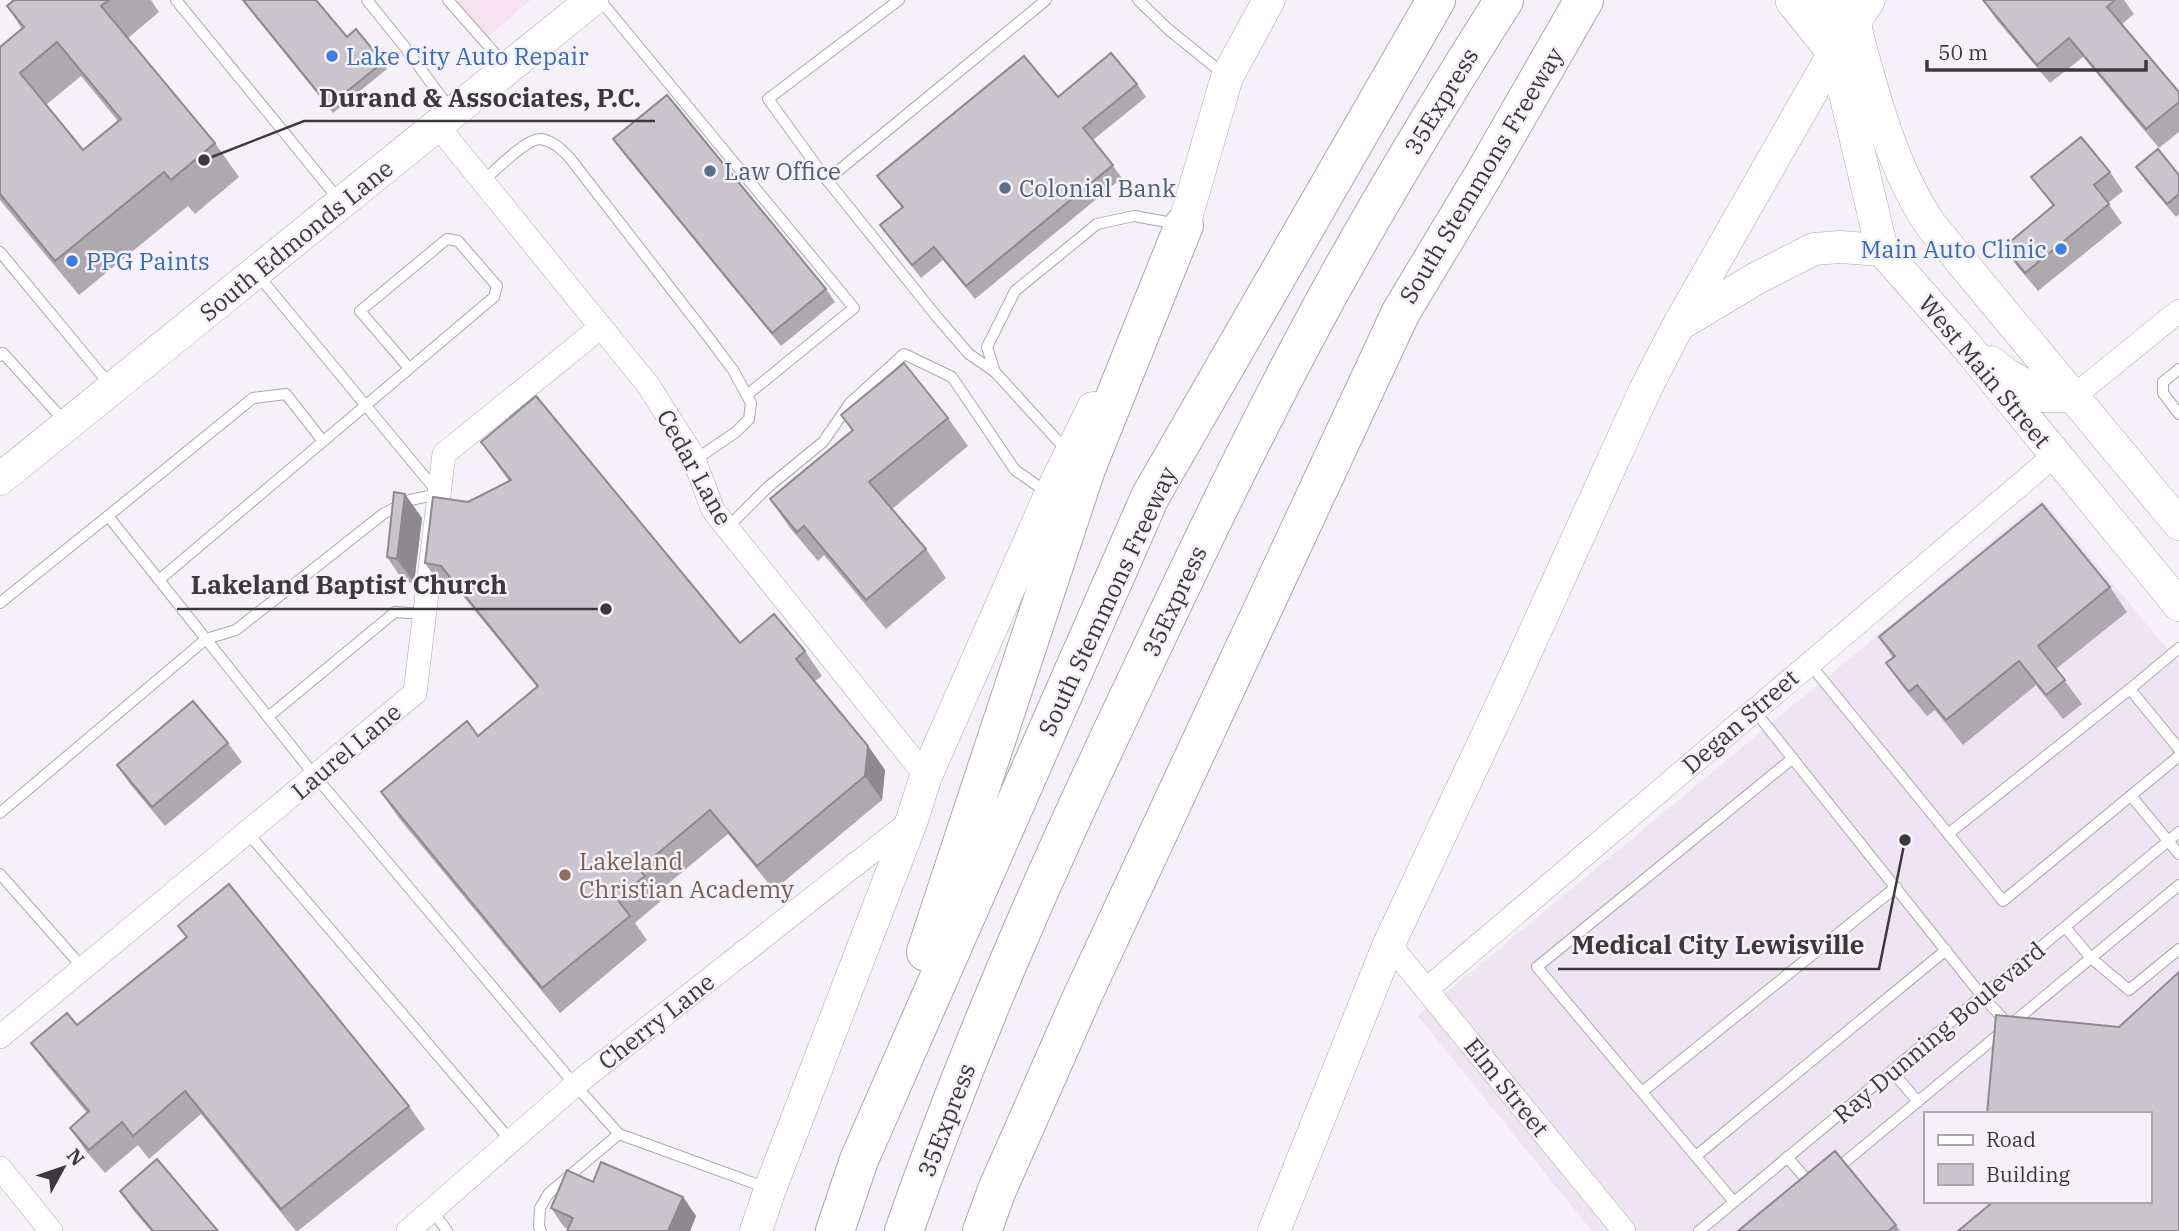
<svg xmlns="http://www.w3.org/2000/svg" width="2179" height="1231" font-family="'IBM Plex Serif',serif">
<style>
.commercial{fill:#f7e2ef}
.built{fill:#eee4f2;fill-rule:evenodd}
.lines{fill:none;stroke-linecap:round;stroke-linejoin:round}
.lane-casing{stroke:#aca7ae;stroke-width:12}
.street-casing{stroke:#aca7ae;stroke-width:24}
.secondary-casing{stroke:#aca7ae;stroke-width:33}
.primary-casing{stroke:#aca7ae;stroke-width:38}
.highway-casing{stroke:#aca7ae;stroke-width:40}
.lane{stroke:#fff;stroke-width:10}
.street{stroke:#fff;stroke-width:23}
.secondary{stroke:#fff;stroke-width:32}
.primary{stroke:#fff;stroke-width:37}
.highway{stroke:#fff;stroke-width:38}
.wall{fill:#aea9af;fill-rule:evenodd}
.shaded-wall{fill:#8d8a8f}
.building{fill:#cac5cc;stroke:#8d8a8f;stroke-width:2;fill-rule:evenodd}
.shop-dot{fill:#3f7fe0;stroke:#f6f1f8;stroke-width:2.5}
.service-dot{fill:#5c6f8a;stroke:#f6f1f8;stroke-width:2.5}
.education-dot{fill:#8d6e63;stroke:#f6f1f8;stroke-width:2.5}
.labels{text-anchor:middle;dominant-baseline:central;stroke-width:5;stroke-linejoin:round;paint-order:stroke}
.shop-label{font-size:24px;fill:#366cbe;stroke:#f6f1f8;text-anchor:start}
.street-label{font-size:24px;fill:#3c393c;stroke:#f6f1f8}
.service-label{font-size:24px;fill:#4e5e75;stroke:#f6f1f8;text-anchor:start}
.education-label{font-size:24px;fill:#785e54;stroke:#f6f1f8;text-anchor:start}
.leader{fill:none;stroke:#3c393c;stroke-width:2.5}
.callout-dot{fill:#3c393c;stroke:#f6f1f8;stroke-width:2.5}
.callout-label{font-size:26px;text-anchor:middle;font-weight:bold;fill:#3c393c;stroke:#f6f1f8;stroke-width:5;stroke-linejoin:round;paint-order:stroke}
</style>
<rect width="100%" height="100%" fill="#f6f1f8"/>
<path class="commercial" d="M 452,0 L 531,0 L 485,39 Z"/>
<path class="built" d="M 2042,499 L 2179,663 L 2179,1231 L 1592,1231 L 1418,1016 ZM 1925,1114 L 2149,1114 L 2149,1201 L 1925,1201 Z"/>
<g class="lines">
<defs>
<g id="lane">
<path d="M 176,0 L 340,201"/>
<path d="M 367,0 L 404,46 L 450,109"/>
<path d="M 448,0 L 506,66"/>
<path d="M 600,0 L 854,308 L 747,395"/>
<path d="M 899,0 L 768,99 L 827,180 L 1046,0"/>
<path d="M 1138,0 L 1168,29 L 1226,76"/>
<path d="M 827,180 L 937,317 L 969,354 L 995,372 L 1068,452"/>
<path d="M 483,181 C 495,171 526,138 541,139 C 553,141 561,149 569,157 L 706,334 L 733,370 L 751,403 L 749,419 L 736,432 L 695,460"/>
<path d="M 0,252 L 110,385"/>
<path d="M 0,356 L 3,353 L 66,423"/>
<path d="M 409,368 L 360,311 L 447,239 L 458,241 L 497,286 L 494,297 L 159,580 L 315,776 L 575,1085 L 619,1134 L 767,1188"/>
<path d="M 2179,369 L 2163,382 L 2163,393 L 2179,414"/>
<path d="M 995,372 L 987,347 L 1015,291 L 1097,224 L 1134,216 L 1178,224"/>
<path d="M 108,516 L 253,398 L 286,394 L 322,440"/>
<path d="M 727,528 L 768,487 L 823,442 L 850,403 L 904,354 L 952,377 L 1015,470 L 1048,493"/>
<path d="M 0,603 L 108,516 L 159,580"/>
<path d="M 2179,648 L 2130,689 L 2179,749"/>
<path d="M 1809,663 L 2003,901 L 2179,756"/>
<path d="M 1754,710 L 1982,996 L 2010,1026"/>
<path d="M 268,717 L 395,612 L 425,614"/>
<path d="M 2132,797 L 2179,854"/>
<path d="M 0,813 L 206,639 L 236,630 L 383,514 L 410,500 L 439,494 L 257,274"/>
<path d="M 247,832 L 511,1141"/>
<path d="M 1948,834 L 2130,689"/>
<path d="M 0,874 L 83,968"/>
<path d="M 2065,927 L 2091,958 L 2129,990 L 2179,949"/>
<path d="M 1892,1071 L 1918,1102"/>
<path d="M 1642,1092 L 1896,887"/>
<path d="M 1696,1156 L 1946,950"/>
<path d="M 1787,1157 L 1813,1187"/>
<path d="M 1834,1171 L 2179,885"/>
<path d="M 1734,1202 L 1537,967 L 1793,758"/>
<path d="M 432,1210 L 447,1231"/>
<path d="M 541,1231 L 539,1227 L 540,1208 L 549,1193 L 619,1134"/>
<path d="M 1699,1231 L 2179,832"/>
</g>
<g id="street">
<path d="M 437,125 L 648,385 L 692,454 L 713,510 L 926,776"/>
<path d="M 2074,396 L 2179,311"/>
<path d="M 1389,944 L 1624,1231"/>
<path d="M 1427,989 L 2055,455"/>
<path d="M 0,1037 L 415,693 L 444,454 L 601,327"/>
<path d="M 0,1168 L 51,1231"/>
<path d="M 408,1231 L 575,1085 L 912,820"/>
</g>
<g id="secondary">
<path d="M 1854,23 C 1873,93 1890,163 1930,224 L 2179,524"/>
<path d="M 1835,51 L 1882,250 L 1964,343 L 2179,605"/>
<path d="M 1174,245 L 1184,225 L 1227,77 L 1269,0"/>
<path d="M 1682,323 L 1757,278 L 1814,249 L 1840,247 L 1882,250"/>
<path d="M 1991,362 L 2008,375 L 2044,396 L 2074,396"/>
<path d="M 0,479 L 592,0"/>
<path d="M 756,1231 L 770,1189 L 912,820 L 926,776 L 1050,495 L 1093,408"/>
<path d="M 1274,1231 L 1389,944 L 1508,691 L 1645,390 L 1678,326 L 1835,51 L 1869,0"/>
</g>
<g id="primary">
<path d="M 1794,0 L 1835,51"/>
<path d="M 1836,0 L 1854,23"/>
</g>
<g id="highway">
<path d="M 926,952 L 1086,469 L 1184,225"/>
<path d="M 835,1231 L 859,1160 L 1150,497 L 1436,0"/>
<path d="M 904,1231 C 970,1042 1051,859 1137,679 C 1196,554 1255,430 1321,308 C 1378,203 1440,101 1504,0"/>
<path d="M 982,1231 L 997,1190 L 1082,997 L 1401,312 L 1484,174 L 1584,0"/>
</g>
</defs>
<use href="#lane" class="lane-casing"/>
<use href="#street" class="street-casing"/>
<use href="#secondary" class="secondary-casing"/>
<use href="#primary" class="primary-casing"/>
<use href="#highway" class="highway-casing"/>
<use href="#lane" class="lane"/>
<use href="#street" class="street"/>
<use href="#secondary" class="secondary"/>
<use href="#primary" class="primary"/>
<use href="#highway" class="highway"/>
</g>
<g class="wall">
<path d="M 14,0 L 151,0 L 159,12 L 128,38 L 215,143 L 239,177 L 195,214 L 188,206 L 79,295 L 0,200 L 0,47 L 22,29 L 7,6 ZM 81,76 L 118,121 L 83,150 L 46,105 Z"/>
<path d="M 242,0 L 316,0 L 347,37 L 383,62 L 387,69 L 333,113 Z"/>
<path d="M 1983,0 L 2124,0 L 2134,14 L 2122,24 L 2179,92 L 2179,132 L 2159,148 L 2083,57 L 2050,83 L 1996,19 Z"/>
<path d="M 1137,84 L 1146,97 L 1093,140 L 1122,178 L 975,299 L 943,260 L 921,278 L 880,225 L 902,208 L 877,176 L 1058,97 Z"/>
<path d="M 613,139 L 826,289 L 835,302 L 781,346 L 622,152 Z"/>
<path d="M 2136,167 L 2179,175 L 2179,214 L 2176,217 L 2145,180 Z"/>
<path d="M 2110,172 L 2123,191 L 2108,203 L 2122,223 L 2038,291 L 2017,266 L 2004,247 L 2053,206 L 2031,177 Z"/>
<path d="M 841,415 L 948,418 L 968,446 L 892,509 L 926,549 L 946,578 L 886,629 L 824,555 L 818,561 L 790,528 L 770,499 L 852,431 Z"/>
<path d="M 481,442 L 740,643 L 805,651 L 822,676 L 815,681 L 868,746 L 885,770 L 882,800 L 774,890 L 728,834 L 657,893 L 662,900 L 635,923 L 647,940 L 560,1013 L 398,817 L 381,792 L 478,736 L 537,687 L 458,590 L 442,588 L 425,563 L 468,502 L 509,481 L 498,466 Z"/>
<path d="M 422,518 L 414,583 L 404,582 L 387,557 Z"/>
<path d="M 2110,587 L 2127,612 L 2056,669 L 2082,704 L 2063,719 L 2036,685 L 1963,745 L 1935,710 L 1927,716 L 1903,687 L 1886,663 L 1893,658 L 1879,637 Z"/>
<path d="M 228,743 L 242,762 L 165,826 L 130,784 L 117,765 Z"/>
<path d="M 178,926 L 409,1106 L 425,1129 L 298,1231 L 296,1231 L 201,1114 L 149,1159 L 138,1145 L 105,1173 L 86,1151 L 70,1128 L 87,1113 L 48,1066 L 31,1043 L 77,1025 L 186,937 Z"/>
<path d="M 593,1182 L 683,1197 L 696,1216 L 690,1231 L 567,1231 L 568,1229 L 564,1227 L 551,1208 Z"/>
<path d="M 120,1191 L 218,1231 L 151,1231 L 133,1210 Z"/>
<path d="M 1896,1225 L 1900,1231 L 1738,1231 Z"/>
</g>
<g class="shaded-wall">
<path d="M 405,494 L 422,518 L 414,583 L 397,559 Z"/>
<path d="M 868,746 L 885,770 L 882,800 L 865,776 Z"/>
<path d="M 683,1197 L 696,1216 L 690,1231 L 668,1231 Z"/>
</g>
<g class="building">
<path d="M 14,0 L 109,0 L 101,6 L 215,143 L 171,180 L 164,172 L 55,261 L 0,194 L 0,47 L 24,27 L 7,6 ZM 57,42 L 121,119 L 83,150 L 20,73 Z"/>
<path d="M 243,0 L 316,0 L 347,37 L 356,29 L 383,62 L 329,106 Z"/>
<path d="M 1983,0 L 2115,0 L 2107,7 L 2179,92 L 2179,102 L 2146,129 L 2069,38 L 2037,65 Z"/>
<path d="M 1111,53 L 1137,84 L 1083,128 L 1113,165 L 966,286 L 934,247 L 912,265 L 880,225 L 903,207 L 877,176 L 1024,56 L 1058,97 Z"/>
<path d="M 667,95 L 826,289 L 772,333 L 613,139 Z"/>
<path d="M 2081,137 L 2110,172 L 2094,185 L 2109,204 L 2025,273 L 2004,247 L 2054,205 L 2031,177 Z"/>
<path d="M 2158,149 L 2179,175 L 2179,194 L 2167,204 L 2136,167 Z"/>
<path d="M 904,363 L 948,418 L 869,482 L 926,549 L 866,600 L 804,526 L 797,532 L 770,499 L 853,430 L 841,415 Z"/>
<path d="M 536,396 L 740,643 L 774,614 L 805,651 L 796,659 L 868,746 L 865,776 L 757,866 L 710,810 L 639,869 L 645,876 L 617,899 L 630,916 L 542,988 L 381,792 L 467,721 L 478,736 L 538,686 L 441,566 L 425,563 L 433,497 L 468,502 L 511,480 L 481,442 Z"/>
<path d="M 394,492 L 405,494 L 397,559 L 387,557 Z"/>
<path d="M 2042,504 L 2110,587 L 2038,646 L 2065,680 L 2046,695 L 2019,661 L 1946,720 L 1917,685 L 1909,692 L 1886,663 L 1895,656 L 1879,637 Z"/>
<path d="M 193,701 L 228,743 L 152,807 L 117,765 Z"/>
<path d="M 229,884 L 409,1106 L 281,1209 L 185,1091 L 133,1136 L 122,1122 L 89,1150 L 70,1128 L 89,1111 L 31,1043 L 67,1013 L 77,1025 L 187,937 L 178,926 Z"/>
<path d="M 2179,972 L 2179,1231 L 1958,1231 L 1994,1201 L 2149,1201 L 2149,1114 L 1987,1114 L 1996,1015 L 2119,1027 Z"/>
<path d="M 1835,1151 L 1896,1225 L 1888,1231 L 1738,1231 Z"/>
<path d="M 157,1159 L 218,1231 L 153,1231 L 120,1191 Z"/>
<path d="M 601,1162 L 683,1197 L 668,1231 L 567,1231 L 573,1218 L 551,1208 L 567,1170 L 593,1182 Z"/>
</g>
<g class="shop-dot">
<circle cx="332" cy="56" r="7"/>
<circle cx="2061" cy="249" r="7"/>
<circle cx="72" cy="261" r="7"/>
</g>
<g class="service-dot">
<circle cx="710" cy="171" r="7"/>
<circle cx="1005" cy="188" r="7"/>
</g>
<circle class="education-dot" cx="565" cy="875" r="7"/>
<g class="labels">
<g class="shop-label">
<text x="346" y="56">Lake City Auto Repair</text>
<text x="2047" y="249" text-anchor="end">Main Auto Clinic</text>
<text x="86" y="261">PPG Paints</text>
</g>
<g class="street-label">
<text transform="translate(1441 101) rotate(-59)">35Express</text>
<text transform="translate(1481 175) rotate(-59)">South Stemmons Freeway</text>
<text transform="translate(296 240) rotate(-39)">South Edmonds Lane</text>
<text transform="translate(1985 371) rotate(50)">West Main Street</text>
<text transform="translate(695 467) rotate(61)">Cedar Lane</text>
<text transform="translate(1107 601) rotate(-65)">South Stemmons Freeway</text>
<text transform="translate(1174 601) rotate(-65)">35Express</text>
<text transform="translate(1740 721) rotate(-41)">Degan Street</text>
<text transform="translate(346 751) rotate(-40)">Laurel Lane</text>
<text transform="translate(656 1021) rotate(-38)">Cherry Lane</text>
<text transform="translate(1939 1032) rotate(-40)">Ray Dunning Boulevard</text>
<text transform="translate(1507 1087) rotate(51)">Elm Street</text>
<text transform="translate(946 1120) rotate(-69)">35Express</text>
</g>
<g class="service-label">
<text x="724" y="171">Law Office</text>
<text x="1019" y="188">Colonial Bank</text>
</g>
<g class="education-label">
<text x="579" y="861">Lakeland<tspan x="579" dy="28">Christian Academy</tspan></text>
</g>
</g>
<path class="leader" d="M204 160L304 121H655M606 609L521 609H177M1905 840L1879 969H1558"/>
<g class="callout-dot">
<circle cx="204" cy="160" r="7"/>
<circle cx="606" cy="609" r="7"/>
<circle cx="1905" cy="840" r="7"/>
</g>
<g class="callout-label">
<text x="480" y="107">Durand &amp; Associates, P.C.</text>
<text x="349" y="594">Lakeland Baptist Church</text>
<text x="1718" y="954">Medical City Lewisville</text>
</g>
<rect x="1924" y="1112" width="228" height="91" fill="#f6f1f8" stroke="#aca7ad" stroke-width="2"/>
<rect x="1938" y="1135" width="35" height="10" fill="#ffffff" stroke="#aca7ad" stroke-width="2"/>
<text x="1986" y="1147" font-size="21" fill="#3c393c">Road</text>
<rect x="1938" y="1164" width="35" height="21" fill="#cac5cc" stroke="#aca7ad" stroke-width="2"/>
<text x="1986" y="1182" font-size="21" fill="#3c393c">Building</text>
<g transform="translate(63 1168) rotate(50)" stroke="#f6f1f8" stroke-width="5" paint-order="stroke">
<path d="M0-5L12 26L0 18L-12 26Z" fill="#3c393c"/>
<text y="-10" font-size="19" font-weight="bold" text-anchor="middle" fill="#3c393c">N</text>
</g>
<path d="M1927 60v10h219v-10" fill="none" stroke="#3c393c" stroke-width="3.5"/>
<text x="1938" y="60" font-size="21" fill="#3c393c" stroke="#f6f1f8" stroke-width="5" paint-order="stroke">50 m</text>
</svg>
